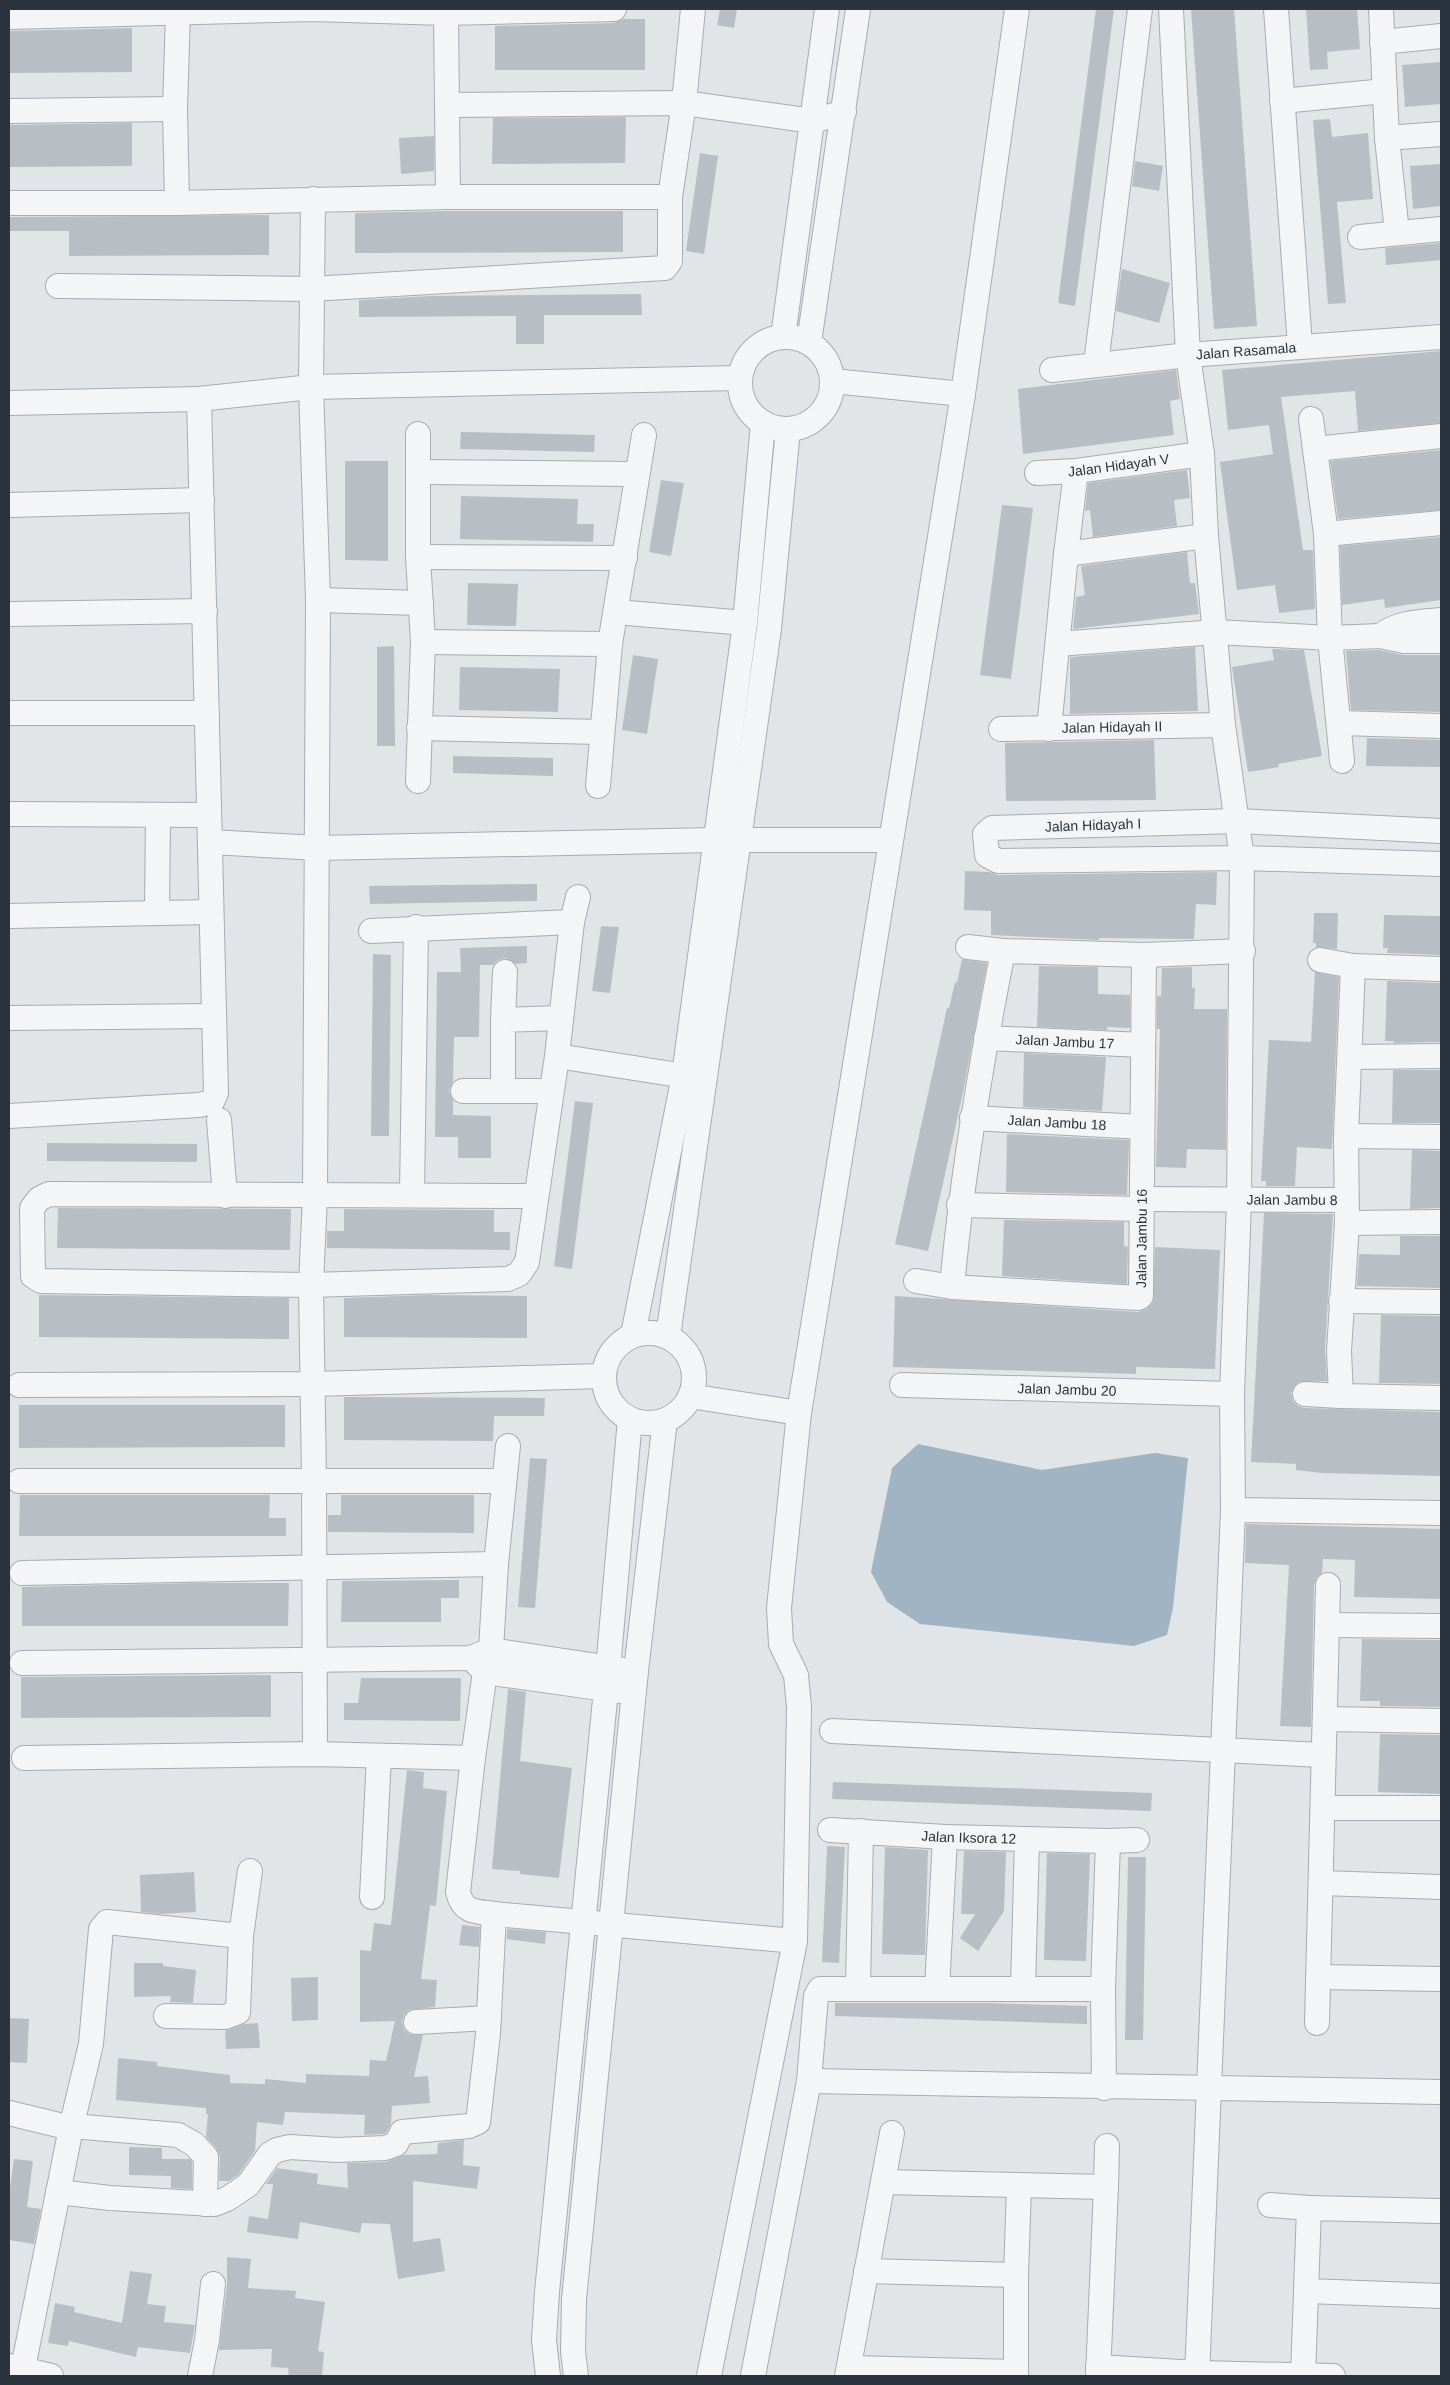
<svg xmlns="http://www.w3.org/2000/svg" width="1450" height="2385" font-family="Arial,sans-serif">
<style>
.water{fill:#a0b4c4}
.building{fill:#b9bec5}
.lines{fill:none;stroke-linecap:round;stroke-linejoin:round}
.street-casing{stroke:#a7acb2;stroke-width:26}
.street{stroke:#f4f5f7;stroke-width:24}
.labels{text-anchor:middle;dominant-baseline:central;stroke-width:4;stroke-linejoin:round;paint-order:stroke}
.street-label{font-size:14px;fill:#2b333e;stroke:#f1f3f6}
</style>
<rect width="100%" height="100%" fill="#e1e5e8"/>
<path class="water" d="M 918,1444 L 1042,1470 L 1155,1453 L 1188,1458 L 1173,1608 L 1167,1635 L 1134,1646 L 920,1624 L 887,1602 L 871,1572 L 892,1468 Z"/>
<g class="building">
<path d="M 720,9 L 737,9 L 734,28 L 717,25 Z"/>
<path d="M 1096,9 L 1114,9 L 1075,306 L 1058,303 Z"/>
<path d="M 1191,9 L 1234,9 L 1257,326 L 1214,329 Z"/>
<path d="M 1306,9 L 1357,9 L 1360,49 L 1327,52 L 1328,69 L 1310,70 Z"/>
<path d="M 623,19 L 645,19 L 645,70 L 495,70 L 495,26 L 614,23 Z"/>
<path d="M 132,28 L 132,72 L 9,73 L 9,31 Z"/>
<path d="M 1441,62 L 1441,104 L 1405,107 L 1402,65 Z"/>
<path d="M 626,117 L 625,163 L 492,164 L 493,118 Z"/>
<path d="M 1330,119 L 1332,137 L 1368,133 L 1373,199 L 1337,202 L 1346,303 L 1328,304 L 1313,120 Z"/>
<path d="M 132,123 L 132,166 L 9,167 L 9,125 Z"/>
<path d="M 434,136 L 434,171 L 401,174 L 399,138 Z"/>
<path d="M 700,153 L 718,156 L 704,254 L 686,251 Z"/>
<path d="M 1135,161 L 1163,166 L 1159,191 L 1132,186 Z"/>
<path d="M 1441,164 L 1441,206 L 1413,209 L 1410,166 Z"/>
<path d="M 448,211 L 623,211 L 623,252 L 355,253 L 355,213 Z"/>
<path d="M 269,215 L 269,255 L 69,256 L 69,231 L 9,231 L 9,217 Z"/>
<path d="M 1441,243 L 1441,260 L 1386,265 L 1385,248 Z"/>
<path d="M 1122,269 L 1170,283 L 1159,323 L 1116,311 Z"/>
<path d="M 641,294 L 642,315 L 544,315 L 544,344 L 516,344 L 516,316 L 359,317 L 359,300 L 431,296 Z"/>
<path d="M 1441,351 L 1441,423 L 1358,431 L 1355,391 L 1281,397 L 1303,550 L 1313,550 L 1315,609 L 1279,613 L 1275,585 L 1237,590 L 1220,462 L 1273,454 L 1269,425 L 1228,430 L 1222,370 Z"/>
<path d="M 1176,370 L 1180,399 L 1170,401 L 1174,435 L 1023,454 L 1018,389 Z"/>
<path d="M 461,432 L 595,435 L 594,452 L 460,449 Z"/>
<path d="M 1441,450 L 1441,510 L 1338,519 L 1330,461 Z"/>
<path d="M 345,461 L 388,461 L 388,561 L 345,560 Z"/>
<path d="M 1187,470 L 1190,498 L 1174,500 L 1177,526 L 1093,537 L 1090,510 L 1085,511 L 1088,483 Z"/>
<path d="M 661,480 L 684,483 L 671,556 L 649,552 Z"/>
<path d="M 461,496 L 578,499 L 577,524 L 594,524 L 593,542 L 460,539 Z"/>
<path d="M 1002,505 L 1033,508 L 1011,679 L 980,675 Z"/>
<path d="M 1441,537 L 1441,600 L 1385,608 L 1384,599 L 1342,605 L 1340,546 Z"/>
<path d="M 1187,552 L 1190,583 L 1195,583 L 1199,614 L 1073,629 L 1076,597 L 1085,595 L 1081,566 Z"/>
<path d="M 468,583 L 518,584 L 516,626 L 467,625 Z"/>
<path d="M 394,646 L 395,746 L 377,746 L 377,647 Z"/>
<path d="M 1195,647 L 1198,711 L 1070,714 L 1070,657 Z"/>
<path d="M 1272,649 L 1304,650 L 1322,756 L 1278,764 L 1279,767 L 1248,772 L 1232,667 L 1274,660 Z"/>
<path d="M 1379,650 L 1404,655 L 1441,655 L 1441,712 L 1351,710 L 1346,651 Z"/>
<path d="M 633,655 L 658,659 L 647,734 L 622,730 Z"/>
<path d="M 460,667 L 560,669 L 558,712 L 459,710 Z"/>
<path d="M 1367,738 L 1441,740 L 1441,767 L 1366,766 Z"/>
<path d="M 1154,740 L 1156,800 L 1006,801 L 1005,743 Z"/>
<path d="M 453,756 L 553,758 L 553,776 L 453,773 Z"/>
<path d="M 965,871 L 989,872 L 998,875 L 1217,872 L 1216,905 L 1196,904 L 1194,939 L 1099,938 L 1099,940 L 991,935 L 991,911 L 964,910 Z"/>
<path d="M 537,884 L 537,901 L 370,904 L 369,886 Z"/>
<path d="M 1314,913 L 1338,913 L 1337,949 L 1316,947 L 1316,943 L 1313,943 Z"/>
<path d="M 1384,915 L 1441,916 L 1441,955 L 1387,953 L 1388,948 L 1383,948 Z"/>
<path d="M 601,926 L 619,927 L 610,993 L 592,991 Z"/>
<path d="M 527,946 L 527,963 L 516,964 L 505,958 L 498,960 L 493,965 L 480,965 L 479,1037 L 454,1037 L 453,1082 L 449,1091 L 453,1100 L 453,1115 L 491,1116 L 491,1158 L 458,1158 L 458,1137 L 435,1137 L 437,972 L 461,972 L 460,948 Z"/>
<path d="M 373,954 L 391,955 L 389,1136 L 371,1136 Z"/>
<path d="M 962,959 L 987,963 L 964,1088 L 928,1251 L 895,1244 L 947,1008 L 949,1008 L 955,982 L 957,983 Z"/>
<path d="M 1039,966 L 1098,967 L 1098,994 L 1130,995 L 1130,1028 L 1107,1027 L 1107,1030 L 1037,1027 Z"/>
<path d="M 1192,967 L 1192,988 L 1195,988 L 1194,1009 L 1227,1009 L 1226,1150 L 1187,1149 L 1186,1168 L 1156,1167 L 1160,1029 L 1157,1029 L 1157,996 L 1161,996 L 1162,968 Z"/>
<path d="M 1315,972 L 1339,977 L 1332,1149 L 1297,1147 L 1295,1186 L 1266,1186 L 1266,1181 L 1261,1181 L 1269,1040 L 1311,1042 Z"/>
<path d="M 1387,981 L 1441,983 L 1441,1042 L 1393,1043 L 1394,1041 L 1385,1041 Z"/>
<path d="M 1024,1053 L 1106,1057 L 1102,1111 L 1023,1107 Z"/>
<path d="M 1393,1070 L 1441,1070 L 1441,1123 L 1392,1123 Z"/>
<path d="M 575,1101 L 593,1103 L 572,1269 L 554,1266 Z"/>
<path d="M 1007,1134 L 1129,1140 L 1127,1195 L 1006,1192 Z"/>
<path d="M 47,1143 L 197,1144 L 197,1162 L 47,1161 Z"/>
<path d="M 1412,1150 L 1441,1151 L 1441,1208 L 1410,1209 Z"/>
<path d="M 58,1208 L 291,1209 L 290,1250 L 57,1248 Z"/>
<path d="M 344,1209 L 494,1210 L 494,1232 L 510,1232 L 510,1250 L 327,1248 L 327,1231 L 344,1231 Z"/>
<path d="M 1264,1213 L 1333,1214 L 1325,1350 L 1327,1381 L 1298,1382 L 1291,1393 L 1293,1401 L 1298,1406 L 1304,1408 L 1441,1412 L 1441,1476 L 1321,1473 L 1296,1470 L 1296,1464 L 1251,1462 Z"/>
<path d="M 1004,1220 L 1124,1222 L 1124,1246 L 1128,1247 L 1127,1284 L 1002,1276 Z"/>
<path d="M 1400,1236 L 1441,1236 L 1441,1288 L 1357,1286 L 1359,1254 L 1400,1255 Z"/>
<path d="M 1155,1247 L 1220,1250 L 1215,1369 L 1136,1367 L 1136,1374 L 893,1367 L 895,1296 L 1138,1312 L 1146,1309 L 1153,1302 Z"/>
<path d="M 39,1295 L 289,1298 L 289,1339 L 39,1337 Z"/>
<path d="M 428,1295 L 527,1296 L 527,1338 L 344,1337 L 344,1298 Z"/>
<path d="M 1381,1315 L 1441,1316 L 1441,1384 L 1379,1383 Z"/>
<path d="M 344,1397 L 545,1398 L 544,1416 L 494,1416 L 493,1441 L 344,1440 Z"/>
<path d="M 19,1405 L 285,1405 L 285,1447 L 19,1448 Z"/>
<path d="M 530,1458 L 547,1459 L 535,1608 L 518,1607 Z"/>
<path d="M 20,1495 L 270,1495 L 269,1518 L 286,1518 L 286,1536 L 19,1536 Z"/>
<path d="M 341,1495 L 474,1495 L 474,1533 L 328,1532 L 328,1515 L 341,1515 Z"/>
<path d="M 1246,1524 L 1441,1529 L 1441,1599 L 1354,1597 L 1355,1560 L 1323,1559 L 1322,1573 L 1317,1577 L 1314,1585 L 1311,1727 L 1280,1726 L 1289,1565 L 1245,1563 Z"/>
<path d="M 459,1580 L 459,1598 L 441,1598 L 441,1622 L 341,1622 L 342,1581 Z"/>
<path d="M 198,1583 L 289,1583 L 288,1626 L 22,1626 L 22,1587 Z"/>
<path d="M 1362,1639 L 1441,1640 L 1441,1707 L 1380,1706 L 1380,1701 L 1360,1701 Z"/>
<path d="M 271,1675 L 271,1717 L 21,1718 L 21,1677 Z"/>
<path d="M 361,1678 L 461,1678 L 460,1721 L 344,1720 L 344,1703 L 358,1703 Z"/>
<path d="M 508,1689 L 526,1692 L 520,1761 L 572,1768 L 559,1878 L 520,1874 L 520,1871 L 492,1869 Z"/>
<path d="M 1380,1734 L 1441,1735 L 1441,1794 L 1378,1792 Z"/>
<path d="M 407,1770 L 424,1772 L 423,1788 L 447,1791 L 436,1906 L 430,1905 L 421,1979 L 437,1980 L 435,2007 L 409,2010 L 404,2015 L 402,2022 L 404,2029 L 409,2034 L 423,2035 L 414,2077 L 428,2076 L 430,2103 L 392,2106 L 391,2124 L 386,2133 L 382,2134 L 364,2135 L 365,2115 L 285,2112 L 283,2125 L 257,2122 L 255,2151 L 238,2175 L 229,2181 L 219,2181 L 220,2157 L 216,2148 L 206,2137 L 208,2114 L 206,2114 L 206,2108 L 116,2100 L 118,2058 L 157,2062 L 157,2066 L 230,2075 L 230,2083 L 265,2084 L 265,2079 L 306,2083 L 306,2074 L 369,2076 L 370,2060 L 386,2061 L 395,2021 L 360,2022 L 360,1950 L 371,1951 L 374,1923 L 391,1925 Z"/>
<path d="M 833,1782 L 1152,1793 L 1151,1811 L 832,1799 Z"/>
<path d="M 827,1846 L 845,1847 L 839,1963 L 822,1962 Z"/>
<path d="M 885,1847 L 928,1850 L 925,1955 L 882,1954 Z"/>
<path d="M 964,1851 L 1006,1852 L 1004,1911 L 978,1951 L 960,1938 L 975,1914 L 961,1914 Z"/>
<path d="M 1047,1853 L 1090,1854 L 1086,1961 L 1044,1960 Z"/>
<path d="M 1128,1857 L 1146,1857 L 1143,2040 L 1125,2040 Z"/>
<path d="M 194,1872 L 196,1912 L 161,1914 L 141,1912 L 140,1875 Z"/>
<path d="M 462,1925 L 480,1927 L 479,1947 L 459,1945 Z"/>
<path d="M 507,1929 L 546,1932 L 545,1944 L 507,1939 Z"/>
<path d="M 134,1963 L 163,1963 L 163,1966 L 196,1970 L 193,2003 L 170,2002 L 171,1996 L 134,1997 Z"/>
<path d="M 318,1977 L 318,2020 L 292,2021 L 291,1978 Z"/>
<path d="M 835,2003 L 986,2003 L 1087,2006 L 1087,2024 L 835,2016 Z"/>
<path d="M 9,2018 L 29,2019 L 27,2063 L 9,2062 Z"/>
<path d="M 258,2023 L 260,2048 L 226,2049 L 225,2031 L 244,2024 Z"/>
<path d="M 464,2140 L 463,2165 L 480,2167 L 477,2189 L 413,2181 L 413,2242 L 440,2238 L 445,2271 L 398,2279 L 390,2224 L 362,2223 L 360,2233 L 300,2222 L 298,2239 L 247,2232 L 249,2216 L 268,2219 L 273,2184 L 266,2184 L 277,2168 L 318,2174 L 317,2184 L 348,2188 L 347,2163 L 386,2162 L 404,2155 L 437,2154 L 438,2143 Z"/>
<path d="M 129,2147 L 162,2148 L 162,2159 L 190,2159 L 192,2162 L 192,2189 L 171,2188 L 171,2176 L 129,2175 Z"/>
<path d="M 14,2159 L 33,2161 L 27,2207 L 41,2209 L 34,2244 L 9,2240 L 9,2195 Z"/>
<path d="M 227,2257 L 251,2259 L 248,2288 L 296,2291 L 295,2298 L 325,2302 L 318,2351 L 324,2352 L 322,2376 L 289,2376 L 288,2368 L 271,2367 L 272,2349 L 219,2350 L 227,2285 Z"/>
<path d="M 130,2271 L 152,2274 L 147,2304 L 166,2306 L 164,2322 L 195,2325 L 190,2353 L 138,2347 L 136,2357 L 69,2341 L 68,2346 L 48,2343 L 55,2303 L 75,2307 L 74,2312 L 122,2323 Z"/>
</g>
<g class="lines">
<defs>
<g id="street">
<path d="M 1171,9 L 1188,355 L 1202,454 L 1206,536 L 1223,725 L 1242,858 L 1239,1201 L 1232,1394 L 1233,1510 L 1441,1513"/>
<path d="M 1276,9 L 1300,346"/>
<path d="M 1381,9 L 1387,138 L 1397,233"/>
<path d="M 178,13 L 175,109 L 177,203 L 448,197 L 446,13"/>
<path d="M 9,17 L 312,9 L 446,13 L 614,9"/>
<path d="M 1382,42 L 1441,36"/>
<path d="M 1282,101 L 1385,91"/>
<path d="M 448,105 L 684,103 L 813,121 L 844,112"/>
<path d="M 9,111 L 175,109"/>
<path d="M 1387,138 L 1441,134"/>
<path d="M 448,197 L 670,197"/>
<path d="M 313,199 L 311,387 L 318,600 L 315,1196 L 311,1285 L 314,1480 L 315,1754"/>
<path d="M 9,203 L 177,203"/>
<path d="M 1360,237 L 1441,229"/>
<path d="M 58,286 L 311,289 L 665,268 L 670,261 L 670,197 L 684,103 L 693,9"/>
<path d="M 783,337 L 827,9"/>
<circle cx="786" cy="383" r="46"/>
<path d="M 809,342 L 858,9"/>
<path d="M 1096,364 L 1140,9"/>
<path id="s1" d="M 1052,370 L 1188,355 L 1441,337"/>
<path d="M 833,381 L 963,394"/>
<path d="M 9,403 L 199,399"/>
<path d="M 1311,419 L 1326,534 L 1330,638 L 1342,761"/>
<path d="M 418,434 L 418,557 L 423,642 L 418,781"/>
<path d="M 1315,449 L 1441,436"/>
<path d="M 418,472 L 636,474"/>
<path id="s2" d="M 1037,473 L 1076,471 L 1202,454"/>
<path d="M 9,505 L 202,500"/>
<path d="M 1326,534 L 1441,523"/>
<path d="M 1066,554 L 1206,536"/>
<path d="M 418,557 L 625,558"/>
<path d="M 318,600 L 421,603"/>
<path d="M 616,612 L 745,623"/>
<path d="M 9,614 L 205,611"/>
<path d="M 1380,636 C 1398,622 1419,622 1441,620"/>
<path d="M 423,642 L 610,644"/>
<path d="M 1058,644 L 1216,632 L 1330,638 L 1380,636 L 1404,641 L 1441,641"/>
<path d="M 9,713 L 207,713"/>
<path d="M 1340,723 L 1441,726"/>
<path d="M 419,728 L 602,732"/>
<path id="s3" d="M 1001,729 L 1223,725"/>
<path d="M 1049,729 L 1066,554 L 1076,471"/>
<path d="M 598,786 L 610,644 L 644,435"/>
<path d="M 9,814 L 209,815"/>
<path d="M 1441,831 L 1238,821 L 992,828 L 985,834 L 987,855 L 998,861 L 1242,858 L 1441,864"/>
<path d="M 210,842 L 318,848 L 714,840 L 891,840"/>
<path d="M 157,913 L 158,815"/>
<path d="M 9,916 L 211,912"/>
<path d="M 371,931 L 572,922"/>
<path d="M 968,947 L 1003,951"/>
<path d="M 1320,960 L 1353,966"/>
<path d="M 1441,969 L 1353,966 L 1346,1136 L 1347,1223 L 1339,1351 L 1341,1396 L 1441,1398"/>
<path d="M 9,1018 L 213,1016"/>
<path d="M 503,1020 L 505,972"/>
<path id="s4" d="M 986,1038 L 1143,1045"/>
<path d="M 557,1056 L 698,1078"/>
<path d="M 1351,1057 L 1441,1056"/>
<path d="M 463,1091 L 551,1091"/>
<path d="M 503,1091 L 503,1020 L 561,1018"/>
<path d="M 9,1116 L 199,1105 L 212,1102 L 216,1093 L 199,399 L 311,387 L 740,378"/>
<path id="s5" d="M 972,1118 L 1142,1127"/>
<path d="M 219,1120 L 225,1196"/>
<path d="M 1346,1136 L 1441,1137"/>
<path d="M 412,1194 L 416,927"/>
<path d="M 535,1196 L 49,1194 L 39,1199 L 32,1208 L 33,1276 L 41,1281 L 311,1285 L 508,1279 L 519,1274 L 527,1262 L 557,1056 L 572,922 L 578,897"/>
<path id="s6" d="M 1142,1199 L 1346,1200"/>
<path d="M 959,1205 L 1141,1209"/>
<path d="M 1347,1223 L 1441,1222"/>
<path id="s7" d="M 916,1281 L 952,1287 L 1138,1298 L 1141,1296 L 1144,955"/>
<path d="M 952,1287 C 962,1174 981,1063 1003,951 L 1144,955 L 1243,951"/>
<path d="M 1341,1301 L 1441,1302"/>
<circle cx="649" cy="1378" r="45"/>
<path d="M 633,1335 L 684,1075 L 745,623 L 763,423"/>
<path d="M 668,1336 L 769,629 L 788,429"/>
<path d="M 19,1385 L 313,1384 L 603,1376"/>
<path id="s8" d="M 902,1385 L 1232,1394"/>
<path d="M 1305,1394 L 1341,1396"/>
<path d="M 690,1396 L 799,1413"/>
<path d="M 508,1446 L 496,1564 L 491,1650 L 485,1672 L 473,1758 L 458,1892 C 463,1913 475,1911 494,1914 L 795,1941 L 799,1707 L 796,1675 L 781,1644 L 779,1608 L 799,1413 L 963,394 L 1017,9"/>
<path d="M 19,1481 L 504,1481"/>
<path d="M 22,1573 L 496,1564"/>
<path d="M 1327,1625 L 1441,1626"/>
<path d="M 474,1661 L 485,1672 L 620,1691"/>
<path d="M 22,1663 L 471,1658 L 491,1650 L 624,1670"/>
<path d="M 1326,1719 L 1441,1721"/>
<path d="M 832,1731 L 1322,1755"/>
<path d="M 24,1758 L 315,1754 L 473,1758"/>
<path d="M 1323,1808 L 1441,1808"/>
<path id="s9" d="M 830,1830 L 945,1837 L 1108,1841 L 1137,1840"/>
<path d="M 1321,1883 L 1441,1887"/>
<path d="M 372,1897 L 379,1756"/>
<path d="M 1318,1977 L 1441,1979"/>
<path d="M 858,1988 L 861,1831"/>
<path d="M 1023,1988 L 1027,1839"/>
<path d="M 937,1989 L 945,1837"/>
<path d="M 166,2016 L 225,2017 L 238,2012 L 241,1936 L 250,1871"/>
<path d="M 416,2022 L 489,2018"/>
<path d="M 1317,2023 L 1328,1585"/>
<path d="M 809,2081 L 816,1996 L 820,1989 L 1103,1989"/>
<path d="M 1104,2088 L 1103,1989 L 1108,1841"/>
<path d="M 9,2113 L 71,2128"/>
<path d="M 72,2126 L 178,2135 L 194,2144 L 206,2157 L 205,2204"/>
<path d="M 883,2182 L 1106,2187 L 1098,2376"/>
<path d="M 1106,2187 L 1107,2146"/>
<path d="M 58,2192 L 110,2198 L 214,2204 L 227,2199 L 248,2185 L 270,2154 L 277,2150 L 290,2147 L 337,2150 L 385,2148 L 396,2144 L 402,2132 L 469,2126 L 478,2122 L 488,2034 L 494,1914"/>
<path d="M 1270,2205 L 1309,2208"/>
<path d="M 866,2271 L 1016,2275"/>
<path d="M 1307,2291 L 1441,2296"/>
<path d="M 9,2366 L 51,2376"/>
<path d="M 1098,2367 L 1197,2373 L 1333,2376"/>
<path d="M 23,2368 L 71,2128 L 91,2044 L 101,1929 L 107,1922 L 241,1936"/>
<path d="M 850,2368 L 1016,2372"/>
<path d="M 200,2376 L 207,2340 L 213,2284"/>
<path d="M 548,2376 L 544,2340 L 547,2292 L 608,1669 L 630,1419"/>
<path d="M 576,2376 L 573,2352 L 574,2299 L 636,1671 L 665,1420"/>
<path d="M 709,2376 L 795,1941"/>
<path d="M 753,2376 L 809,2081 L 1441,2092"/>
<path d="M 847,2376 L 892,2133"/>
<path d="M 1016,2376 L 1016,2275 L 1019,2187"/>
<path d="M 1197,2376 L 1233,1510"/>
<path d="M 1303,2376 L 1309,2208 L 1441,2211"/>
</g>
</defs>
<use href="#street" class="street-casing"/>
<use href="#street" class="street"/>
</g>
<g class="labels">
<g class="street-label">
<text stroke="none"><textPath href="#s1" startOffset="195">Jalan Rasamala</textPath></text>
<text stroke="none"><textPath href="#s2" startOffset="82">Jalan Hidayah V</textPath></text>
<text stroke="none"><textPath href="#s3" startOffset="111">Jalan Hidayah II</textPath></text>
<text transform="translate(1093 825) rotate(-2)">Jalan Hidayah I</text>
<text stroke="none"><textPath href="#s4" startOffset="79">Jalan Jambu 17</textPath></text>
<text stroke="none"><textPath href="#s5" startOffset="85">Jalan Jambu 18</textPath></text>
<text stroke="none"><textPath href="#s6" startOffset="150">Jalan Jambu 8</textPath></text>
<text stroke="none"><textPath href="#s7" startOffset="284">Jalan Jambu 16</textPath></text>
<text stroke="none"><textPath href="#s8" startOffset="165">Jalan Jambu 20</textPath></text>
<text stroke="none"><textPath href="#s9" startOffset="139">Jalan Iksora 12</textPath></text>
</g>
</g>
<rect width="1450" height="2385" fill="none" stroke="#2b333e" stroke-width="20"/>
</svg>
